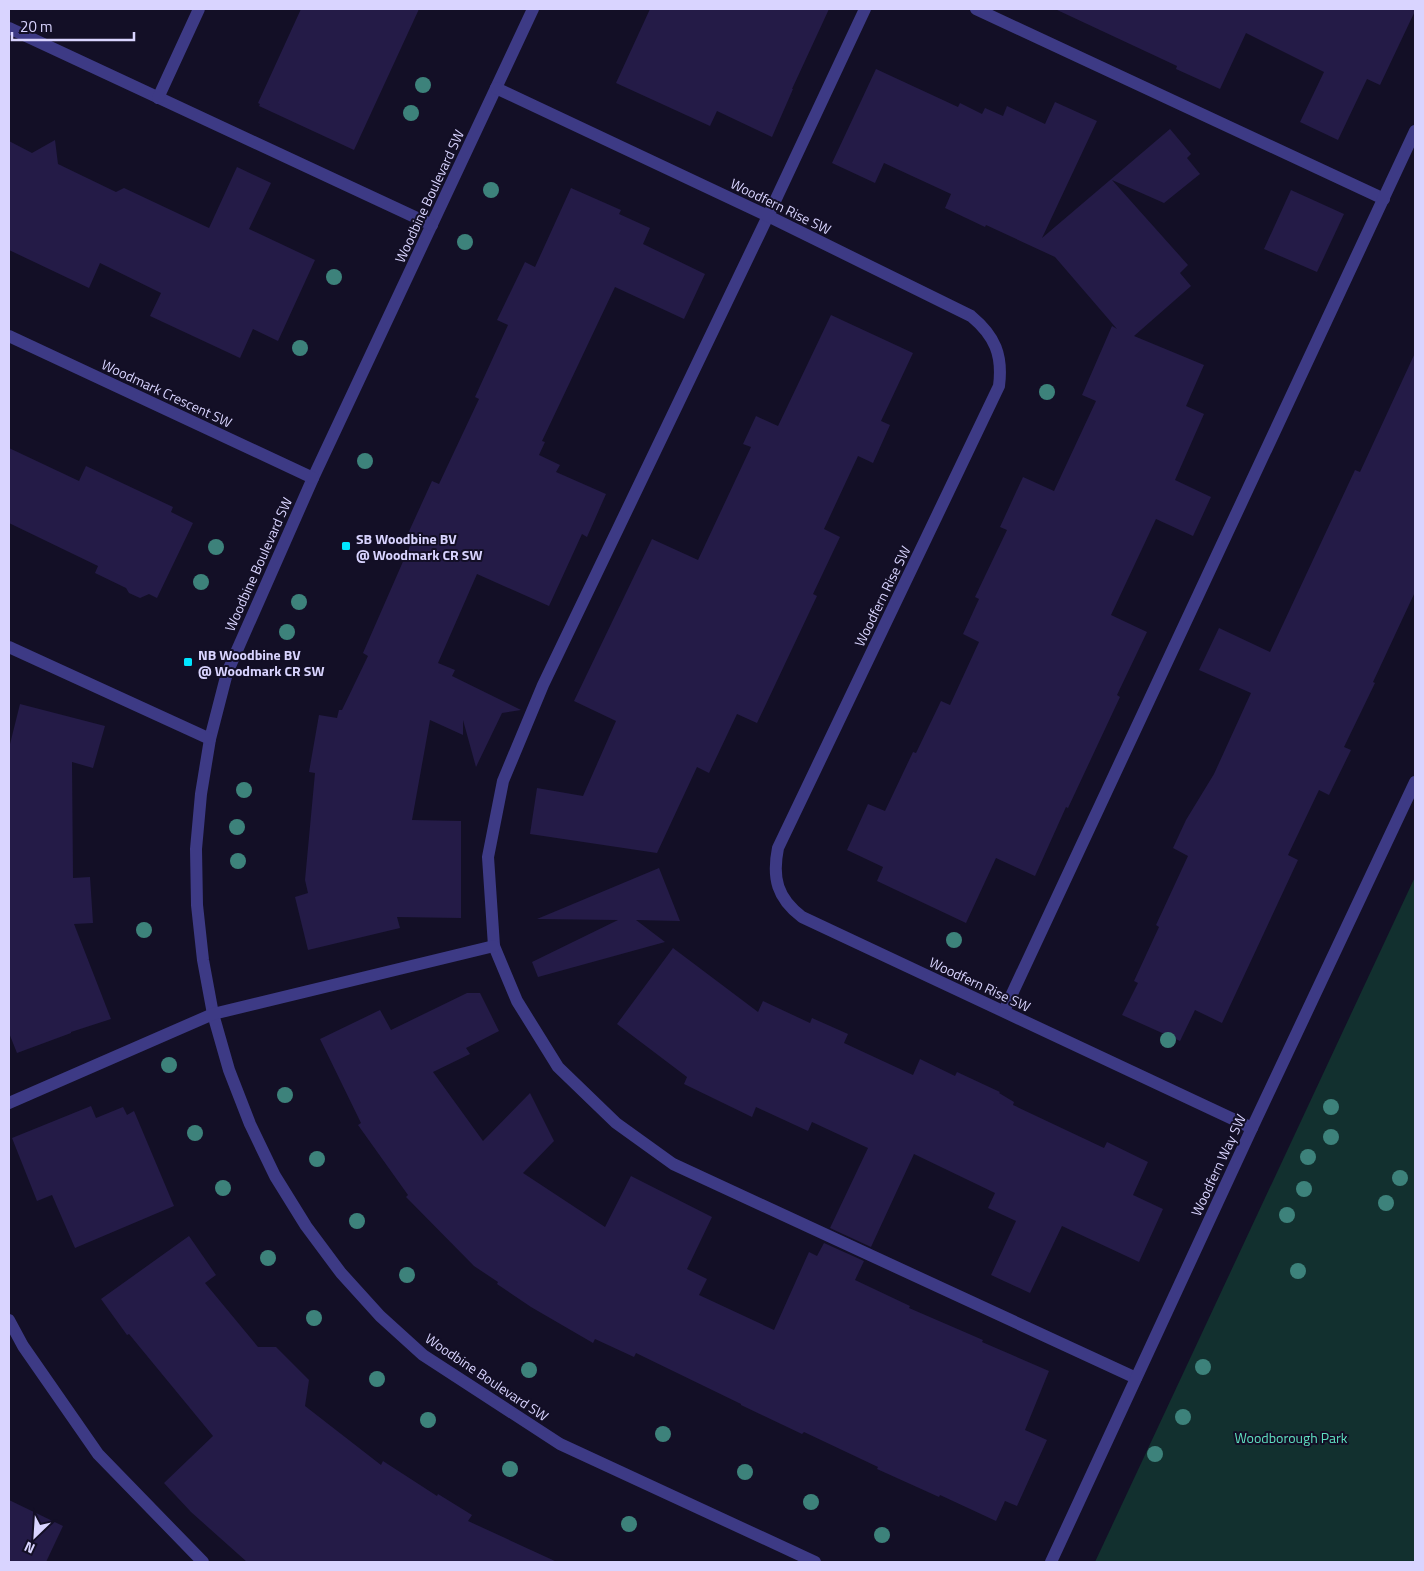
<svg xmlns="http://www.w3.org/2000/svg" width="1424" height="1571" font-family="'Titillium Web',sans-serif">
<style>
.green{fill:#12302f}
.building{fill:#241b47}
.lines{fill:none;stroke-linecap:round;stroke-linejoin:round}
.minor{stroke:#3d3a85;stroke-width:12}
.tree{fill:#3d827b}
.poi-dot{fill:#00e5ff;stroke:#130f26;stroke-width:2}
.labels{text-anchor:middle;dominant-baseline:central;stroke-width:4;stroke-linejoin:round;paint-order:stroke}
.street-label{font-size:14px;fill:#d9d4ff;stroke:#130f26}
.poi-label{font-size:14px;font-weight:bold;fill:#d9d4ff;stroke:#130f26;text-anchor:start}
.park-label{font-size:14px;fill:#5fe0c0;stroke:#130f26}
</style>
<rect width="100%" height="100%" fill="#130f26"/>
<path class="green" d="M 1415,877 L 1415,1562 L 1095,1562 Z"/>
<g class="building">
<path d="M 301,9 L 419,9 L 354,150 L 259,106 L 260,104 L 258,103 Z"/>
<path d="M 650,9 L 829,9 L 792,89 L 793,89 L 772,137 L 717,111 L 710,126 L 616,83 Z"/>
<path d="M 1055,9 L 1415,9 L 1415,11 L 1380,85 L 1367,79 L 1338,140 L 1300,122 L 1324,72 L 1246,33 L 1220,89 L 1176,69 L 1177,66 Z"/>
<path d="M 876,69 L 958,107 L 960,103 L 982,114 L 985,108 L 1003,116 L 1007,106 L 1045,124 L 1055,102 L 1097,121 L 1042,238 L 1170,129 L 1191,154 L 1187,158 L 1200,174 L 1164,203 L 1112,180 L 1188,265 L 1180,273 L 1191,286 L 1134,336 L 1204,365 L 1186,406 L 1204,414 L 1175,480 L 1211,497 L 1193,536 L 1156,519 L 1111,615 L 1147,632 L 1117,695 L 1120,697 L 1068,808 L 1066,807 L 1035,876 L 996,858 L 966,923 L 877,881 L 883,867 L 847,850 L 868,804 L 885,811 L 913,752 L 916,753 L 941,701 L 950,705 L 979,642 L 963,634 L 979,599 L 975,597 L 1007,530 L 1000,527 L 1023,477 L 1054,491 L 1096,401 L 1082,395 L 1112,326 L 1117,329 L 1055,257 L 986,225 L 985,227 L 945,208 L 951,194 L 884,163 L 875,183 L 832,163 Z"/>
<path d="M 55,140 L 58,164 L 116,192 L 124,188 L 209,228 L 237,167 L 271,183 L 249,229 L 315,260 L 278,341 L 253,329 L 240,358 L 150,316 L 161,293 L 100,263 L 89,288 L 9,250 L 9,141 L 32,153 Z"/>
<path d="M 571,188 L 621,210 L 619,214 L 650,228 L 643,244 L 705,274 L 684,319 L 615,287 L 542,441 L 545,442 L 539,455 L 560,465 L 556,472 L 606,494 L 587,537 L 582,534 L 549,606 L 477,574 L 438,663 L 455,670 L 452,676 L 521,710 L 502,713 L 476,767 L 463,720 L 463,735 L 430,720 L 412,820 L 461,821 L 461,918 L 397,917 L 400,928 L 308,950 L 295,897 L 308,893 L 305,880 L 315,773 L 309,772 L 319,715 L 337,718 L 339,710 L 342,710 L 368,656 L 363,653 L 412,541 L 406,538 L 432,481 L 439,484 L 479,399 L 475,397 L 508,325 L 497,320 L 525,262 L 535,267 Z"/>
<path d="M 1291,190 L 1344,214 L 1317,272 L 1264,249 Z"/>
<path d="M 831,315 L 913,353 L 881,421 L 890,425 L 873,463 L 858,456 L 824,529 L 840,537 L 813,594 L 817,596 L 757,723 L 737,714 L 709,773 L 697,767 L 657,853 L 530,834 L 537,788 L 583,796 L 616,721 L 574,701 L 652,539 L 698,560 L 751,447 L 743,444 L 756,416 L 778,426 Z"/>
<path d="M 1415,353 L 1415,592 L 1373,682 L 1375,683 L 1344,747 L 1351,750 L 1329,795 L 1319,790 L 1288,855 L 1298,860 L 1222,1023 L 1195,1010 L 1180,1041 L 1122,1015 L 1138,983 L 1134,981 L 1159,927 L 1156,925 L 1188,856 L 1173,848 L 1186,820 L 1214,774 L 1251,693 L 1199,670 L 1219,628 L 1270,652 L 1355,470 L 1360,472 Z"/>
<path d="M 9,448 L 79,481 L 86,466 L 173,507 L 171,512 L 193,523 L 157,598 L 149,594 L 140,598 L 129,593 L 126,588 L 95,573 L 98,566 L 9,523 Z"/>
<path d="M 20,704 L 105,726 L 93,768 L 72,762 L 73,878 L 90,877 L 93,923 L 74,924 L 111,1019 L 71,1032 L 71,1033 L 17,1053 L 9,1033 L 9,748 Z"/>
<path d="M 659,868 L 680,921 L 636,920 L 665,942 L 538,977 L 532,962 L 618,920 L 537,919 Z"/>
<path d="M 673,948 L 758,1012 L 763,1001 L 810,1023 L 812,1018 L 848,1034 L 844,1043 L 913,1075 L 920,1059 L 955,1076 L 957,1072 L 1000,1092 L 999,1093 L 1014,1102 L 1013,1105 L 1104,1148 L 1107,1142 L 1148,1162 L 1133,1195 L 1163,1209 L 1139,1262 L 1062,1226 L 1030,1293 L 991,1275 L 1016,1221 L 988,1208 L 995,1193 L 914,1154 L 871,1247 L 830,1228 L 868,1148 L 812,1122 L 808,1131 L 756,1107 L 752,1117 L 684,1084 L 687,1077 L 617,1024 Z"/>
<path d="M 467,993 L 480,993 L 499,1031 L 466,1048 L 470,1054 L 433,1072 L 483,1141 L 530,1093 L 554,1141 L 523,1173 L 605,1227 L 631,1176 L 712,1217 L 687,1269 L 707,1279 L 699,1295 L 774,1330 L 809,1252 L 817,1256 L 824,1243 L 864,1261 L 855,1280 L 910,1306 L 909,1308 L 983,1340 L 982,1342 L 1049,1371 L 1025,1430 L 1047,1440 L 1017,1506 L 1005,1501 L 996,1521 L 940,1495 L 939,1497 L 877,1469 L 878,1467 L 804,1432 L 802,1434 L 741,1405 L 741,1404 L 636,1353 L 634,1357 L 595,1339 L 593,1343 L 531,1307 L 497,1284 L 498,1282 L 474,1266 L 406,1197 L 408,1195 L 358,1125 L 361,1123 L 320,1039 L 380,1010 L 391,1030 Z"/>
<path d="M 91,1106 L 96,1118 L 123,1107 L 127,1115 L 134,1111 L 174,1206 L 75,1248 L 52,1195 L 37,1201 L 12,1138 Z"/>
<path d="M 189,1236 L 216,1275 L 205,1283 L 258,1347 L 276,1347 L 309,1380 L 305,1406 L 381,1465 L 383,1461 L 437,1496 L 438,1494 L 472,1515 L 468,1521 L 557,1562 L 247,1562 L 191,1512 L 164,1483 L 213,1436 L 129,1334 L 127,1335 L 101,1299 Z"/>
<path d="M 9,1500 L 63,1526 L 46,1562 L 9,1562 Z"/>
</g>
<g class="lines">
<g class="minor">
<path d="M 533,9 L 313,478 L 227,673 L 210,739 L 201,794 L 196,849 L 197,905 L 203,960 L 213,1014 L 229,1070 L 250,1124 L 275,1176 L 306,1226 L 341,1273 L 380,1316 L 423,1355 L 560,1444 L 815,1562"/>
<path d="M 865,9 L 768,216 L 543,685 L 503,781 L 488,857 L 494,946 L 517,1001 L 558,1067 L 616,1123 L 673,1164 L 1136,1378"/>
<path d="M 976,9 L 1384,199"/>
<path d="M 9,28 L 432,225"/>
<path d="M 496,88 L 768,216 L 971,316 C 995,336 1003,355 999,386 L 778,848 C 772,878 777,898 802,917 L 1252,1128"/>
<path d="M 158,98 L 199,9"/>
<path d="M 9,336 L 313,478"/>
<path d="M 9,647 L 210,739"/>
<path d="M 1004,1011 L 1415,131"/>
<path d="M 9,1103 L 213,1014 L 494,946"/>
<path d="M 9,1320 L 23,1346 L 98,1454 L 203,1562"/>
<path d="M 1051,1562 L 1252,1128 L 1415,782"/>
</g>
</g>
<g class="tree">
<circle cx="423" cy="85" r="8"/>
<circle cx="411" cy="113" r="8"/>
<circle cx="491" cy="190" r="8"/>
<circle cx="465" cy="242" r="8"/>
<circle cx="334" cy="277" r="8"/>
<circle cx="300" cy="348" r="8"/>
<circle cx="1047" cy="392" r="8"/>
<circle cx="365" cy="461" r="8"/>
<circle cx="216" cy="547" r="8"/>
<circle cx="201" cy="582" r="8"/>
<circle cx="299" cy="602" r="8"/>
<circle cx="287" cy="632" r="8"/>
<circle cx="244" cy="790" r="8"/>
<circle cx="237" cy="827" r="8"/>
<circle cx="238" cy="861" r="8"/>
<circle cx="144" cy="930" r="8"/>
<circle cx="954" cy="940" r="8"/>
<circle cx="1168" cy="1040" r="8"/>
<circle cx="169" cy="1065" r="8"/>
<circle cx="285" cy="1095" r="8"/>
<circle cx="1331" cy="1107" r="8"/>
<circle cx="195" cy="1133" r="8"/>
<circle cx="1331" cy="1137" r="8"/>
<circle cx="1308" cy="1157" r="8"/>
<circle cx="317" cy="1159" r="8"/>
<circle cx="1400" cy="1178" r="8"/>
<circle cx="223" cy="1188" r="8"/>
<circle cx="1304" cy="1189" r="8"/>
<circle cx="1386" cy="1203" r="8"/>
<circle cx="1287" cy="1215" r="8"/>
<circle cx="357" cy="1221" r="8"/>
<circle cx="268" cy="1258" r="8"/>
<circle cx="1298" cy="1271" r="8"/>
<circle cx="407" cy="1275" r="8"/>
<circle cx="314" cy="1318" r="8"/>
<circle cx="1203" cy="1367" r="8"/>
<circle cx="529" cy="1370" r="8"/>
<circle cx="377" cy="1379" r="8"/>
<circle cx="1183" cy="1417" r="8"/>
<circle cx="428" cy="1420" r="8"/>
<circle cx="663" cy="1434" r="8"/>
<circle cx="1155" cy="1454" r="8"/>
<circle cx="510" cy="1469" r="8"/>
<circle cx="745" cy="1472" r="8"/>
<circle cx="811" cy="1502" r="8"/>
<circle cx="629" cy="1524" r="8"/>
<circle cx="882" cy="1535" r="8"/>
</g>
<g class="poi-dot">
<rect x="341" y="541" width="10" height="10" rx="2.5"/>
<rect x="183" y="657" width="10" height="10" rx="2.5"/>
</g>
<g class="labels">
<g class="street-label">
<text transform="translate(429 196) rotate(-65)">Woodbine Boulevard SW</text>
<text transform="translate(781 206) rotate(26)">Woodfern Rise SW</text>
<text transform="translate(167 393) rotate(25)">Woodmark Crescent SW</text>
<text transform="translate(258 564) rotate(-66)">Woodbine Boulevard SW</text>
<text transform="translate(882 596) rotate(-64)">Woodfern Rise SW</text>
<text transform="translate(980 984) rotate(25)">Woodfern Rise SW</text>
<text transform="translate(1218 1165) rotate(-65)">Woodfern Way SW</text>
<text transform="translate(487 1377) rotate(34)">Woodbine Boulevard SW</text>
</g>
<g class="poi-label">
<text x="356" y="538">SB Woodbine BV<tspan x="356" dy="16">@ Woodmark CR SW</tspan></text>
<text x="198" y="654">NB Woodbine BV<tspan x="198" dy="16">@ Woodmark CR SW</tspan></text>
</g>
<g class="park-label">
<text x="1291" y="1437">Woodborough Park</text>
</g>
</g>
<rect width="1424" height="1571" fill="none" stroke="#d9d4ff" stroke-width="20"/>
<g transform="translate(35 1536) rotate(205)" stroke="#130f26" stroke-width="4" paint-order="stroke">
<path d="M0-4L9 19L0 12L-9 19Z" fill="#d9d4ff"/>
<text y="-8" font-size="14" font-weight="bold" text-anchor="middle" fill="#d9d4ff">N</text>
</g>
<path d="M12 32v8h122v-8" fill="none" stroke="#d9d4ff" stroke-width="2.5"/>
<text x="20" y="32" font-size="15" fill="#d9d4ff" stroke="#130f26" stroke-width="4" paint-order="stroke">20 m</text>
</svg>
